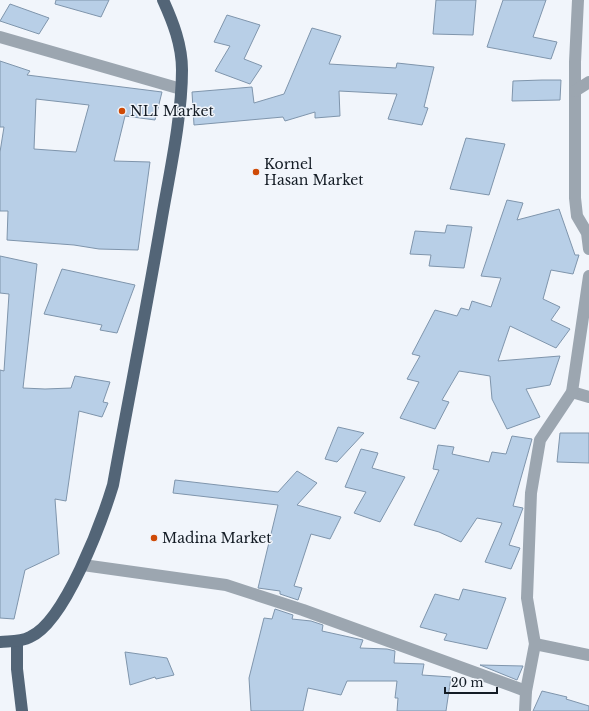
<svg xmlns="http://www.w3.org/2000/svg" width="589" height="711" font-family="'Libre Baskerville',serif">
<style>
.building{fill:#b8cfe7;stroke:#7f95ac;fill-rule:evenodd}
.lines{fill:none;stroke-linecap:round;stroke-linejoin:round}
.minor{stroke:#9ca6b0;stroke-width:12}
.major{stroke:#536577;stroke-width:12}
.poi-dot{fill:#cf4a06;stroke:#f1f5fb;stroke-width:1.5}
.labels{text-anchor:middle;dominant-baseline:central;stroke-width:3;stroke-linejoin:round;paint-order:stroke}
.poi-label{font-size:14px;fill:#141c25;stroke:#f1f5fb;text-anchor:start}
</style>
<rect width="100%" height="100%" fill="#f1f5fb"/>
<g class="building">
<path d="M 56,0 L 109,0 L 101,17 L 55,4 Z"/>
<path d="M 436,0 L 476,0 L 473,35 L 433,34 Z"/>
<path d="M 503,0 L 546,0 L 533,37 L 557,42 L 551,59 L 487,47 Z"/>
<path d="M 10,4 L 49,18 L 39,34 L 0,21 Z"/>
<path d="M 227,15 L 260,25 L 244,59 L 262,66 L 250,84 L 215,71 L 230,46 L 214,42 Z"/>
<path d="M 312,28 L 341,36 L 329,64 L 396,68 L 397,63 L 434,67 L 424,107 L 428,108 L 422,125 L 388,119 L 397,94 L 339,91 L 340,116 L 315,118 L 315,112 L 285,121 L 283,117 L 194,125 L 192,92 L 252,87 L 254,103 L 284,94 Z"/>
<path d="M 0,61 L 30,71 L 27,75 L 162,92 L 155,120 L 125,116 L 114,161 L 150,162 L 138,250 L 99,249 L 74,245 L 7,240 L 8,211 L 0,211 L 0,152 L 4,127 L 0,127 ZM 36,99 L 89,105 L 76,152 L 34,149 Z"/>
<path d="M 542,80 L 561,80 L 560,100 L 512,101 L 513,81 Z"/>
<path d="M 466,138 L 505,144 L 489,195 L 450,189 Z"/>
<path d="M 507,200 L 523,203 L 517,220 L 559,209 L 575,255 L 579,255 L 573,274 L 551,270 L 543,299 L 560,307 L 551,320 L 570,329 L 556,348 L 510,326 L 498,361 L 560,356 L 550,385 L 526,389 L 540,417 L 507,429 L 492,399 L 490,376 L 459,371 L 442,400 L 449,402 L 435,429 L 400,418 L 419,382 L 407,379 L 420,356 L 412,354 L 435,310 L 457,316 L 461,308 L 469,310 L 472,301 L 491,307 L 501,278 L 481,276 Z"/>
<path d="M 447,225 L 472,227 L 464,268 L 429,266 L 431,255 L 410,254 L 415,231 L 445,233 Z"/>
<path d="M 0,256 L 37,264 L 23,388 L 45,389 L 71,388 L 75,376 L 110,382 L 103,402 L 108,403 L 102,417 L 79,411 L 66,501 L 55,499 L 59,554 L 25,570 L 14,619 L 0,618 L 0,370 L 4,371 L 9,294 L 0,293 Z"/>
<path d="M 62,269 L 135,285 L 117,333 L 100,330 L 102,325 L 44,314 Z"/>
<path d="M 338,427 L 364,433 L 337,462 L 325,459 Z"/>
<path d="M 560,433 L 589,433 L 589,463 L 557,462 Z"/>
<path d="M 512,436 L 532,439 L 513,506 L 523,508 L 509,545 L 520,548 L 511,569 L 485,562 L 502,523 L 477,518 L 461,542 L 439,532 L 414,525 L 439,470 L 433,469 L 438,445 L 454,447 L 452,454 L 489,462 L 492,452 L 506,454 Z"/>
<path d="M 361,449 L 378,453 L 372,468 L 405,477 L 380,522 L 354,513 L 366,492 L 345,487 Z"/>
<path d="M 297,471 L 317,483 L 297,505 L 341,517 L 330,539 L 311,534 L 294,586 L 302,588 L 298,600 L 280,594 L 280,591 L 258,588 L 278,505 L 173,493 L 175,480 L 278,492 Z"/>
<path d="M 463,589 L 506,598 L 487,649 L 444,640 L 447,634 L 420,627 L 435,594 L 459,600 Z"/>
<path d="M 275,609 L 293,615 L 292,619 L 311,621 L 323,625 L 322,631 L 363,640 L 360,648 L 387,649 L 395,651 L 394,663 L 424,664 L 422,675 L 451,677 L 446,711 L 397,711 L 398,698 L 395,698 L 397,681 L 347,681 L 341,695 L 308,688 L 303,711 L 251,711 L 249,678 L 264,618 L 272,619 Z"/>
<path d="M 125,652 L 167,658 L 174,675 L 156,679 L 155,677 L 130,685 Z"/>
<path d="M 480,665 L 523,666 L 517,680 Z"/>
<path d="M 542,691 L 567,697 L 566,699 L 589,706 L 589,711 L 533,711 Z"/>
</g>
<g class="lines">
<g class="minor">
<path d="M 578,0 L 575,62 L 575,198 L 577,216 L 587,233 L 589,249"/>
<path d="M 0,37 L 181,89"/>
<path d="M 575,91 L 589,82"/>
<path d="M 572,392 L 589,397"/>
<path d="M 83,565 L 226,585 L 303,610 L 526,691"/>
<path d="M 535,644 L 589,655"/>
<path d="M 525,711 L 526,691 L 535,644 L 527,598 L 531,493 L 540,440 L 572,392 L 589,276"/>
</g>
<g class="major">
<path d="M 17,641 L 17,669 L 22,711"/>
<path d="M 0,642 C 10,641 21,642 30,637 C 65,622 102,521 113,485 C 129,396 147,306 162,217 C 170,171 182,116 182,70 C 182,45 173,22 163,0"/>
</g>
</g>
<g class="poi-dot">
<circle cx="122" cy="111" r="4"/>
<circle cx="256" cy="172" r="4"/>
<circle cx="154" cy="538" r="4"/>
</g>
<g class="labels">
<g class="poi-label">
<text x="130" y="111">NLI Market</text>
<text x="264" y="164">Kornel<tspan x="264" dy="16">Hasan Market</tspan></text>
<text x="162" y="538">Madina Market</text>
</g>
</g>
<path d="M445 687v6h52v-6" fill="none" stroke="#141c25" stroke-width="2"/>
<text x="451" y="687" font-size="12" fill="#141c25" stroke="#f1f5fb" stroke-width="3" paint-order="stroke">20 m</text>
</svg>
